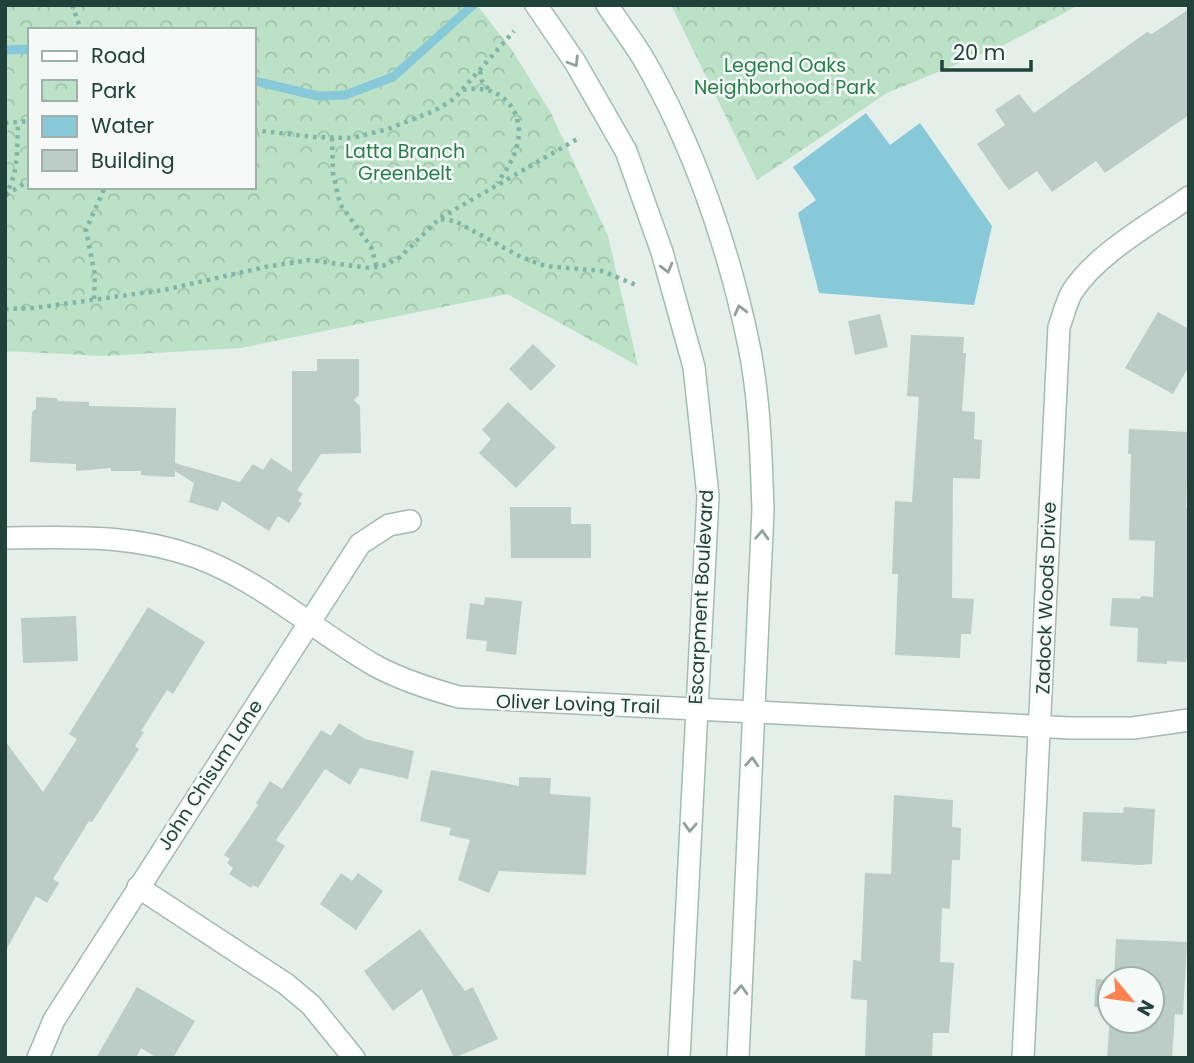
<svg xmlns="http://www.w3.org/2000/svg" width="1194" height="1063" font-family="Poppins,sans-serif">
<style>
.park{fill:url(#park-crowns);fill-rule:evenodd}
.water{fill:#87c9d9}
.lines{fill:none;stroke-linecap:round;stroke-linejoin:round}
.stream{stroke:#87c9d9;stroke-width:9}
.building{fill:#bbcdc6}
.street-casing{stroke:#a6b8b2;stroke-width:24}
.secondary-casing{stroke:#a1bcb3;stroke-width:24}
.path{stroke:#81b5a7;stroke-width:4.5;stroke-dasharray:3.5 5;stroke-linecap:butt}
.street{stroke:#fff;stroke-width:21}
.secondary{stroke:#fff;stroke-width:21}
.oneway{stroke:#90a09c}
.labels{text-anchor:middle;dominant-baseline:central;stroke-width:5;stroke-linejoin:round;paint-order:stroke}
.park-label{font-size:19px;fill:#277e4b;stroke:#f5faf8}
.street-label{font-size:19px;fill:#21423a;stroke:#f5faf8}
</style>
<defs>
<pattern id="park-crowns" width="20" height="18" patternUnits="userSpaceOnUse" patternTransform="scale(1.75)"><rect width="20" height="18" fill="#bbe2c6"/><path d="M2 6a3 3 0 1 1 6 0M12 15a3 3 0 1 1 6 0" fill="none" stroke="#a0c3ab"/></pattern>
</defs>
<rect width="100%" height="100%" fill="#e4efea"/>
<g class="park">
<path d="M 5,5 L 477,5 L 512,50 L 551,113 L 608,236 L 638,366 L 507,294 L 241,348 L 104,356 L 5,351 ZM 30,30 L 254,30 L 254,187 L 30,187 Z"/>
<path d="M 671,5 L 1079,5 L 1006,44 L 887,93 L 757,180 Z"/>
</g>
<path class="water" d="M 866,113 L 890,145 L 920,123 L 992,226 L 974,305 L 819,293 L 798,213 L 816,200 L 793,167 Z"/>
<g class="lines">
<g class="stream">
<path d="M 5,50 L 30,49"/>
<path d="M 254,81 L 318,96 L 345,95 L 393,77 L 473,5"/>
</g>
</g>
<g class="building">
<path d="M 1189,9 L 1189,115 L 1105,173 L 1096,161 L 1052,192 L 1037,171 L 1009,190 L 1005,185 L 977,144 L 1005,125 L 995,110 L 1019,94 L 1034,113 L 1147,32 L 1152,34 Z"/>
<path d="M 1158,312 L 1189,329 L 1189,366 L 1173,394 L 1125,368 Z"/>
<path d="M 880,314 L 888,347 L 855,355 L 848,321 Z"/>
<path d="M 911,335 L 964,337 L 963,353 L 966,353 L 962,411 L 975,412 L 974,439 L 982,440 L 980,479 L 953,478 L 952,598 L 974,599 L 971,634 L 961,634 L 960,658 L 895,655 L 898,574 L 892,574 L 895,501 L 912,502 L 919,397 L 907,396 Z"/>
<path d="M 533,344 L 556,366 L 531,391 L 509,369 Z"/>
<path d="M 317,359 L 359,359 L 359,395 L 354,400 L 360,406 L 361,453 L 321,454 L 297,490 L 303,494 L 298,501 L 302,503 L 289,523 L 278,516 L 269,531 L 222,501 L 218,511 L 189,502 L 194,483 L 175,471 L 175,477 L 149,476 L 141,475 L 141,471 L 111,471 L 111,468 L 76,471 L 76,464 L 30,462 L 32,412 L 36,409 L 36,397 L 57,398 L 58,401 L 89,402 L 89,406 L 176,408 L 175,463 L 240,482 L 253,464 L 263,470 L 271,458 L 292,472 L 292,371 L 317,371 Z"/>
<path d="M 508,402 L 556,447 L 516,488 L 479,453 L 491,439 L 482,430 Z"/>
<path d="M 1129,429 L 1189,432 L 1186,508 L 1189,508 L 1189,659 L 1186,659 L 1186,662 L 1167,661 L 1167,664 L 1137,662 L 1138,628 L 1110,626 L 1112,598 L 1140,599 L 1141,596 L 1153,597 L 1155,541 L 1129,540 L 1131,454 L 1128,454 Z"/>
<path d="M 510,507 L 571,507 L 571,524 L 591,524 L 591,558 L 511,558 Z"/>
<path d="M 485,597 L 522,601 L 516,655 L 486,651 L 487,641 L 466,639 L 470,603 L 484,605 Z"/>
<path d="M 148,607 L 205,642 L 173,694 L 167,690 L 141,731 L 144,732 L 135,746 L 139,749 L 92,822 L 89,821 L 53,879 L 59,883 L 47,903 L 36,896 L 5,952 L 5,741 L 43,792 L 77,739 L 69,734 Z"/>
<path d="M 76,616 L 78,661 L 23,663 L 21,618 Z"/>
<path d="M 339,723 L 365,739 L 414,751 L 408,779 L 360,768 L 350,785 L 325,769 L 276,840 L 285,846 L 258,888 L 253,885 L 251,888 L 229,874 L 233,868 L 227,863 L 230,859 L 224,855 L 258,805 L 256,803 L 270,781 L 282,789 L 321,730 L 331,736 Z"/>
<path d="M 431,770 L 519,786 L 519,777 L 551,778 L 550,794 L 591,797 L 586,875 L 499,871 L 489,893 L 458,880 L 470,840 L 449,835 L 451,828 L 420,821 Z"/>
<path d="M 894,795 L 953,800 L 952,827 L 961,828 L 960,860 L 952,860 L 950,909 L 942,908 L 940,962 L 954,963 L 949,1033 L 933,1033 L 932,1058 L 865,1058 L 867,1000 L 851,999 L 853,960 L 861,961 L 865,873 L 891,874 Z"/>
<path d="M 1124,807 L 1155,809 L 1152,864 L 1139,865 L 1081,861 L 1083,812 L 1123,813 Z"/>
<path d="M 341,873 L 352,881 L 358,873 L 383,891 L 356,930 L 320,904 Z"/>
<path d="M 420,929 L 465,991 L 473,987 L 498,1039 L 454,1058 L 422,989 L 393,1011 L 364,971 Z"/>
<path d="M 1116,939 L 1187,942 L 1183,1015 L 1175,1014 L 1172,1058 L 1107,1058 L 1110,1017 L 1110,1021 L 1152,1021 L 1152,979 L 1114,979 Z"/>
<path d="M 1096,979 L 1110,980 L 1110,1011 L 1107,1010 L 1107,1008 L 1094,1007 Z"/>
<path d="M 137,987 L 195,1021 L 173,1058 L 157,1058 L 141,1048 L 136,1058 L 96,1058 Z"/>
</g>
<g class="lines">
<defs>
<g id="street">
<path d="M 5,538 C 71,537 133,534 196,557 C 261,581 315,631 374,665 C 401,680 430,689 459,697 L 1071,728 L 1133,728 L 1189,720"/>
<path d="M 138,887 L 286,984 L 311,1005 L 354,1058"/>
<path d="M 38,1058 L 54,1020 L 360,544 L 389,525 L 410,521"/>
<path d="M 1023,1058 L 1059,327 C 1063,316 1066,303 1072,292 C 1097,253 1151,224 1189,197"/>
</g>
<g id="secondary">
<path d="M 536,5 L 575,62 L 626,151 L 662,252 L 694,367 L 708,496 L 679,1058"/>
<path d="M 607,5 C 619,23 632,40 643,58 C 693,144 729,248 749,346 C 760,400 761,456 763,510 L 738,1058"/>
</g>
</defs>
<use href="#street" class="street-casing"/>
<use href="#secondary" class="secondary-casing"/>
<g class="path">
<path d="M 72,5 L 81,30"/>
<path d="M 480,71 L 482,81 L 489,90"/>
<path d="M 463,90 C 501,82 528,112 516,149 C 512,162 505,172 497,183"/>
<path d="M 5,123 L 30,121"/>
<path d="M 254,130 L 314,137 L 352,138 L 388,129 L 434,111 L 454,99 L 514,31"/>
<path d="M 332,138 L 333,173 L 340,204 L 371,247 L 377,267"/>
<path d="M 6,195 L 30,180"/>
<path d="M 5,196 C 19,173 17,148 18,122"/>
<path d="M 441,219 L 455,221 L 521,257 L 545,266 L 602,271 L 636,285"/>
<path d="M 94,299 L 95,275 L 86,230 L 105,187"/>
<path d="M 5,309 L 34,308 L 164,290 L 265,267 L 309,260 L 370,268 L 386,265 L 400,257 L 440,218 L 579,138"/>
</g>
<use href="#street" class="street"/>
<use href="#secondary" class="secondary"/>
</g>
<defs><path id="oneway-chevron" d="M-2-3.5L2.5 0L-2 3.5" fill="none" stroke-width="1.6" stroke-linecap="round" stroke-linejoin="round" transform="scale(1.75)"/></defs>
<g class="oneway">
<use href="#oneway-chevron" transform="translate(574 62) rotate(58)"/>
<use href="#oneway-chevron" transform="translate(667 268) rotate(75)"/>
<use href="#oneway-chevron" transform="translate(740 310) rotate(-104)"/>
<use href="#oneway-chevron" transform="translate(762 535) rotate(-87)"/>
<use href="#oneway-chevron" transform="translate(752 762) rotate(-87)"/>
<use href="#oneway-chevron" transform="translate(690 827) rotate(93)"/>
<use href="#oneway-chevron" transform="translate(741 990) rotate(-87)"/>
</g>
<g class="labels">
<g class="park-label">
<text x="785" y="65">Legend Oaks<tspan x="785" dy="22">Neighborhood Park</tspan></text>
<text x="405" y="151">Latta Branch<tspan x="405" dy="22">Greenbelt</tspan></text>
</g>
<g class="street-label">
<text transform="translate(701 597) rotate(-87)">Escarpment Boulevard</text>
<text transform="translate(1046 598) rotate(-88)">Zadock Woods Drive</text>
<text transform="translate(578 704) rotate(2)">Oliver Loving Trail</text>
<text transform="translate(210 775) rotate(-57)">John Chisum Lane</text>
</g>
</g>
<rect width="1194" height="1063" fill="none" stroke="#21423a" stroke-width="14"/>
<rect x="28" y="28" width="228" height="161" fill="#f5faf8" stroke="#a0b0ac" stroke-width="2"/>
<rect x="42" y="51" width="35" height="10" fill="#ffffff" stroke="#a0b0ac" stroke-width="2"/>
<text x="91" y="63" font-size="21" fill="#21423a">Road</text>
<rect x="42" y="80" width="35" height="21" fill="url(#park-crowns)" stroke="#a0b0ac" stroke-width="2"/>
<text x="91" y="98" font-size="21" fill="#21423a">Park</text>
<rect x="42" y="116" width="35" height="21" fill="#87c9d9" stroke="#a0b0ac" stroke-width="2"/>
<text x="91" y="133" font-size="21" fill="#21423a">Water</text>
<rect x="42" y="150" width="35" height="21" fill="#bbcdc6" stroke="#a0b0ac" stroke-width="2"/>
<text x="91" y="168" font-size="21" fill="#21423a">Building</text>
<g transform="translate(1131 1000) rotate(119)"><circle r="33" fill="#f5faf8" stroke="#a0b0ac" stroke-width="2"/>
<path d="M0-5L12 26L0 18L-12 26Z" fill="#ff8251"/>
<text y="-10" font-size="19" font-weight="bold" text-anchor="middle" fill="#21423a">N</text>
</g>
<path d="M942 60v10h89v-10" fill="none" stroke="#21423a" stroke-width="3.5"/>
<text x="953" y="60" font-size="21" fill="#21423a" stroke="#f5faf8" stroke-width="5" paint-order="stroke">20 m</text>
</svg>
